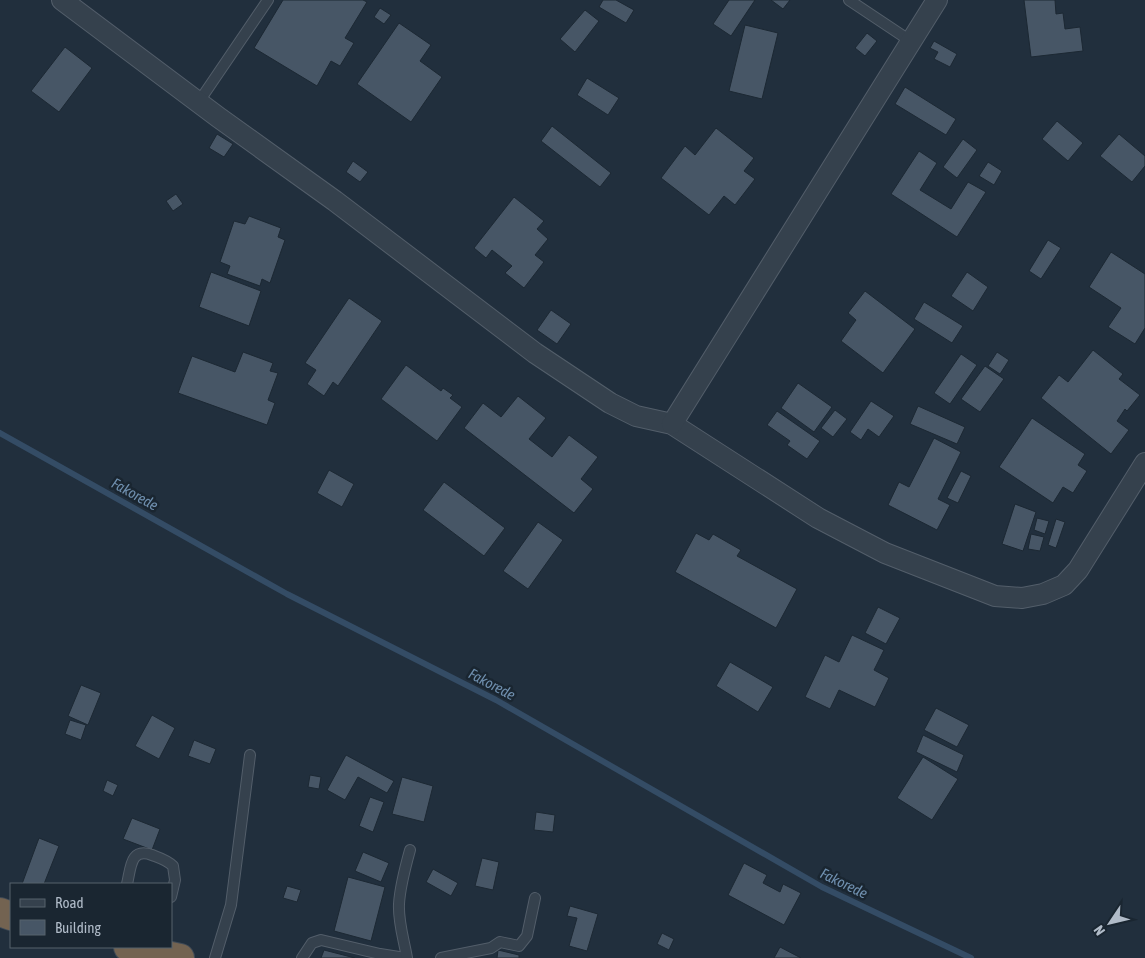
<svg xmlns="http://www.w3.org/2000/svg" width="1145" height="958" font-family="'Asap Condensed',sans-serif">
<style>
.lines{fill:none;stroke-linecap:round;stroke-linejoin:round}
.stream{stroke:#344c65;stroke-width:6}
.building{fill:#475666;stroke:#1c2833}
.lane-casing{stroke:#535e6a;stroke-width:12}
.street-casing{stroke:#535e6a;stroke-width:22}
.highway-casing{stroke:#404b57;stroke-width:30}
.lane{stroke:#35414d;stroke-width:10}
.street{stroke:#35414d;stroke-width:20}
.highway{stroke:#736351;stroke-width:28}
.labels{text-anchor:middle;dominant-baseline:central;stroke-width:5;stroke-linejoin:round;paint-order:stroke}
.water-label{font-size:15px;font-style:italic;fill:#6f8fae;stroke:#1a2631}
</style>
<rect width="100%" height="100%" fill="#212f3d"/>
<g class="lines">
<path class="stream" d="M 0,433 L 287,594 L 496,700 L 822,887 L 971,958"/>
</g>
<g class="building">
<path d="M 283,0 L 363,0 L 367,2 L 345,38 L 354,43 L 340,66 L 331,61 L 317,86 L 254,48 Z"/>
<path d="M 603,0 L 616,0 L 634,10 L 626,23 L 599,7 Z"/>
<path d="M 729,0 L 755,0 L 731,36 L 713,24 Z"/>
<path d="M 771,0 L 790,0 L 783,9 Z"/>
<path d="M 1024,0 L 1055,0 L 1056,14 L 1063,13 L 1065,29 L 1080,27 L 1083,51 L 1031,57 Z"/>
<path d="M 380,8 L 391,15 L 384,24 L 374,17 Z"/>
<path d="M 585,10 L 599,21 L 575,52 L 560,39 Z"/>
<path d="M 399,23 L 431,45 L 420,61 L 442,77 L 411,122 L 357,84 Z"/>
<path d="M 745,25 L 778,33 L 762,99 L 729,91 Z"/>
<path d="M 867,33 L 877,41 L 865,56 L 855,48 Z"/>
<path d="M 934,41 L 957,54 L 950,67 L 934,59 L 938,52 L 930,48 Z"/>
<path d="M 65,47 L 92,68 L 59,112 L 31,91 Z"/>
<path d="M 587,78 L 619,98 L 608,115 L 577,95 Z"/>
<path d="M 905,87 L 956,119 L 946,135 L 895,104 Z"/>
<path d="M 1057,121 L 1083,143 L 1068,161 L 1042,139 Z"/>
<path d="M 552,126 L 611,173 L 600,187 L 541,141 Z"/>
<path d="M 716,128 L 754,158 L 744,171 L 755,179 L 735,205 L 724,196 L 709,215 L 661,178 L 685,146 L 695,155 Z"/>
<path d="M 217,134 L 233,144 L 224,157 L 209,148 Z"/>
<path d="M 1119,134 L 1145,156 L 1145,166 L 1132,182 L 1100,156 Z"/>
<path d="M 963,139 L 977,150 L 957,178 L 943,167 Z"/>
<path d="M 919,151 L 937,163 L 920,190 L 951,209 L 968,182 L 986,192 L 957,237 L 891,194 Z"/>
<path d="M 353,161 L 368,172 L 360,182 L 346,172 Z"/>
<path d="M 988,162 L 1002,171 L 994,185 L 979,176 Z"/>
<path d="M 176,194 L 183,204 L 173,211 L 166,201 Z"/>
<path d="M 514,197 L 544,221 L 537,229 L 548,239 L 535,255 L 544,262 L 524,288 L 505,273 L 512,266 L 492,250 L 486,258 L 474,248 Z"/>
<path d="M 249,216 L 281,228 L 278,237 L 285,240 L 270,283 L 262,279 L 260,286 L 227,274 L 230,266 L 220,262 L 234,221 L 245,224 Z"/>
<path d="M 1048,240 L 1061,248 L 1041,279 L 1029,271 Z"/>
<path d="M 1111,252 L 1145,274 L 1145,328 L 1135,344 L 1108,327 L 1121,308 L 1089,287 Z"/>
<path d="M 211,272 L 261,291 L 249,326 L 199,307 Z"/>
<path d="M 967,272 L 988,287 L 973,311 L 951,296 Z"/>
<path d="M 865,291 L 915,329 L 883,373 L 841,341 L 856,320 L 848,313 Z"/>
<path d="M 349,298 L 382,321 L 338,386 L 333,382 L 324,396 L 307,384 L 316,370 L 305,363 Z"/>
<path d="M 924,302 L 963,326 L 952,343 L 914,319 Z"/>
<path d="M 551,310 L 571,324 L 557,344 L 537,330 Z"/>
<path d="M 1093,350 L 1123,374 L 1119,379 L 1140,395 L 1127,411 L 1125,409 L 1117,421 L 1129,430 L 1111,454 L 1041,398 L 1059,375 L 1068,382 Z"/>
<path d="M 243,352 L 273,363 L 270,371 L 278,373 L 268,400 L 275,403 L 267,425 L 178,393 L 192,356 L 235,372 Z"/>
<path d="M 997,352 L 1009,360 L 1000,374 L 988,366 Z"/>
<path d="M 961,354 L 977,365 L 950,404 L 934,393 Z"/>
<path d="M 406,365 L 441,391 L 443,388 L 453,395 L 450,398 L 462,407 L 437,441 L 381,399 Z"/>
<path d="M 985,366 L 1004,379 L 980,412 L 961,399 Z"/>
<path d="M 798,383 L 832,407 L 814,432 L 781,408 Z"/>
<path d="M 518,396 L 546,418 L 529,439 L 552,457 L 569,435 L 598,457 L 581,479 L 593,489 L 574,513 L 464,428 L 483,403 L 501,417 Z"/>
<path d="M 871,401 L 894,416 L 879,437 L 868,429 L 861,440 L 850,432 Z"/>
<path d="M 918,406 L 965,427 L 957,444 L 910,424 Z"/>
<path d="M 835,410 L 847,419 L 833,437 L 821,428 Z"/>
<path d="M 777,411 L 820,441 L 807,459 L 787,445 L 790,441 L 767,425 Z"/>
<path d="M 1032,418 L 1085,454 L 1078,465 L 1087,471 L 1073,493 L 1063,487 L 1053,503 L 999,467 Z"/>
<path d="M 934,438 L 961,452 L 938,499 L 950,505 L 937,530 L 888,505 L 899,482 L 909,487 Z"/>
<path d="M 329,470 L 354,484 L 342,507 L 317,493 Z"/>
<path d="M 961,471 L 971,476 L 958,503 L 947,498 Z"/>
<path d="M 444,482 L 505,528 L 484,556 L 423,510 Z"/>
<path d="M 1015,504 L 1036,512 L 1023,551 L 1002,544 Z"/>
<path d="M 1037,518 L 1049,521 L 1045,534 L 1034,530 Z"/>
<path d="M 1056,519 L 1065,522 L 1056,548 L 1048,545 Z"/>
<path d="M 538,522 L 563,540 L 528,589 L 503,571 Z"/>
<path d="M 696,533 L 709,540 L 713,534 L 741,550 L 737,556 L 797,589 L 776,628 L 675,572 Z"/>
<path d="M 1031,534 L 1044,537 L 1040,551 L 1028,549 Z"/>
<path d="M 878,607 L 900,618 L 886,644 L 865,633 Z"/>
<path d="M 852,635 L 884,650 L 874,670 L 889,678 L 875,707 L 839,690 L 830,709 L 805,697 L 825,655 L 839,662 Z"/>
<path d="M 730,662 L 773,687 L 758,712 L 716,686 Z"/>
<path d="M 81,685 L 101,693 L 88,725 L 68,716 Z"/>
<path d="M 936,708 L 969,725 L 957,747 L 924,730 Z"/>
<path d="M 152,715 L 175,728 L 159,759 L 135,746 Z"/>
<path d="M 70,720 L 86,725 L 81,740 L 65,734 Z"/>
<path d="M 923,735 L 964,755 L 957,772 L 916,752 Z"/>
<path d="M 194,740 L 216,749 L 210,764 L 188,756 Z"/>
<path d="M 346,755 L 394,781 L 387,793 L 358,777 L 345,800 L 327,790 Z"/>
<path d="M 923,757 L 958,779 L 932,820 L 897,798 Z"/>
<path d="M 310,775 L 321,777 L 319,789 L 308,787 Z"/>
<path d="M 402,777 L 433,786 L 424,822 L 392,814 Z"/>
<path d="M 107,780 L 118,785 L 113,796 L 103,791 Z"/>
<path d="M 370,797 L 384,802 L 373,832 L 359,826 Z"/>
<path d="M 536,812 L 555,815 L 553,832 L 534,830 Z"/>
<path d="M 132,818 L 160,829 L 152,850 L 123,839 Z"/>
<path d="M 39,838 L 59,846 L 44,884 L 22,884 Z"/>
<path d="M 363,852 L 389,863 L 381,882 L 355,871 Z"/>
<path d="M 482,858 L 499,862 L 493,890 L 475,886 Z"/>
<path d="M 744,863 L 767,875 L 763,883 L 780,892 L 783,884 L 801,893 L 784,925 L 728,895 Z"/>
<path d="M 433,869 L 458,883 L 451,896 L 426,882 Z"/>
<path d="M 348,877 L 385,887 L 371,941 L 334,931 Z"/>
<path d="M 287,886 L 301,890 L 297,902 L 283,898 Z"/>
<path d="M 570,906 L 598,914 L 587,951 L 569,946 L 577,918 L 567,916 Z"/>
<path d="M 662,933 L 674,939 L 669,950 L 657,944 Z"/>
<path d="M 780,947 L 801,958 L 774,958 Z"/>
<path d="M 324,950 L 355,958 L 321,958 Z"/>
<path d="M 498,950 L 519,955 L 519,958 L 497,958 Z"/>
</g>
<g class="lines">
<defs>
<g id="lane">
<path d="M 849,0 L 912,42"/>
<path d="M 198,103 L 268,0"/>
<path d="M 127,884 C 131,868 130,847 152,855 C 160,858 167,860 173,866 L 175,880 L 171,897"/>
<path d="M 215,958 L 231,905 L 250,755"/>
<path d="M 302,958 L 312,943 L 321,940 L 380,954 L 405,958"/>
<path d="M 407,958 C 404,940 398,922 399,904 C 400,886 405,868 410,850"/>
<path d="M 441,958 L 491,948 L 500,942 L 519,946 L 527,936 L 535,898"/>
</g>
<g id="street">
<path d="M 62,0 L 218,117 L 335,201 L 535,353 L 610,403 L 636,416 L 672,424 L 818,518 L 885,553 L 995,596 L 1022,598 L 1043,594 L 1064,585 L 1078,570 L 1145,463"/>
<path d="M 672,424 L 937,0"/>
</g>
<g id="highway">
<path d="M 0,912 L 11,916"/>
<path d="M 128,947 L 180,958"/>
</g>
</defs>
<use href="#lane" class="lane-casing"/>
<use href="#street" class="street-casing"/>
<use href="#highway" class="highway-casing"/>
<use href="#lane" class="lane"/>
<use href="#street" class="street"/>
<use href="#highway" class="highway"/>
</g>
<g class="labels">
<g class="water-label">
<text transform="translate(135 494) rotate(29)">Fakorede</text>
<text transform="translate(492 684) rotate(28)">Fakorede</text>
<text transform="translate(844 883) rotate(26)">Fakorede</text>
</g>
</g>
<rect x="10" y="883" width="162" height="65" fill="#1a2631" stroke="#56626d"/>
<rect x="20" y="899" width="25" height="8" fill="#35414d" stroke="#56626d"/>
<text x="55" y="908" font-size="15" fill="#b0bbc8">Road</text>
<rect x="20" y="920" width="25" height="15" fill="#475666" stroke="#56626d"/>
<text x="55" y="933" font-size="15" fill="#b0bbc8">Building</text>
<g transform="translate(1110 923) rotate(235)" stroke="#1a2631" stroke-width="4" paint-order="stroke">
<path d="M0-4L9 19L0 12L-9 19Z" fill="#b0bbc8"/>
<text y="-8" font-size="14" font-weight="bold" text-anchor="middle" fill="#b0bbc8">N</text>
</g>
</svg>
